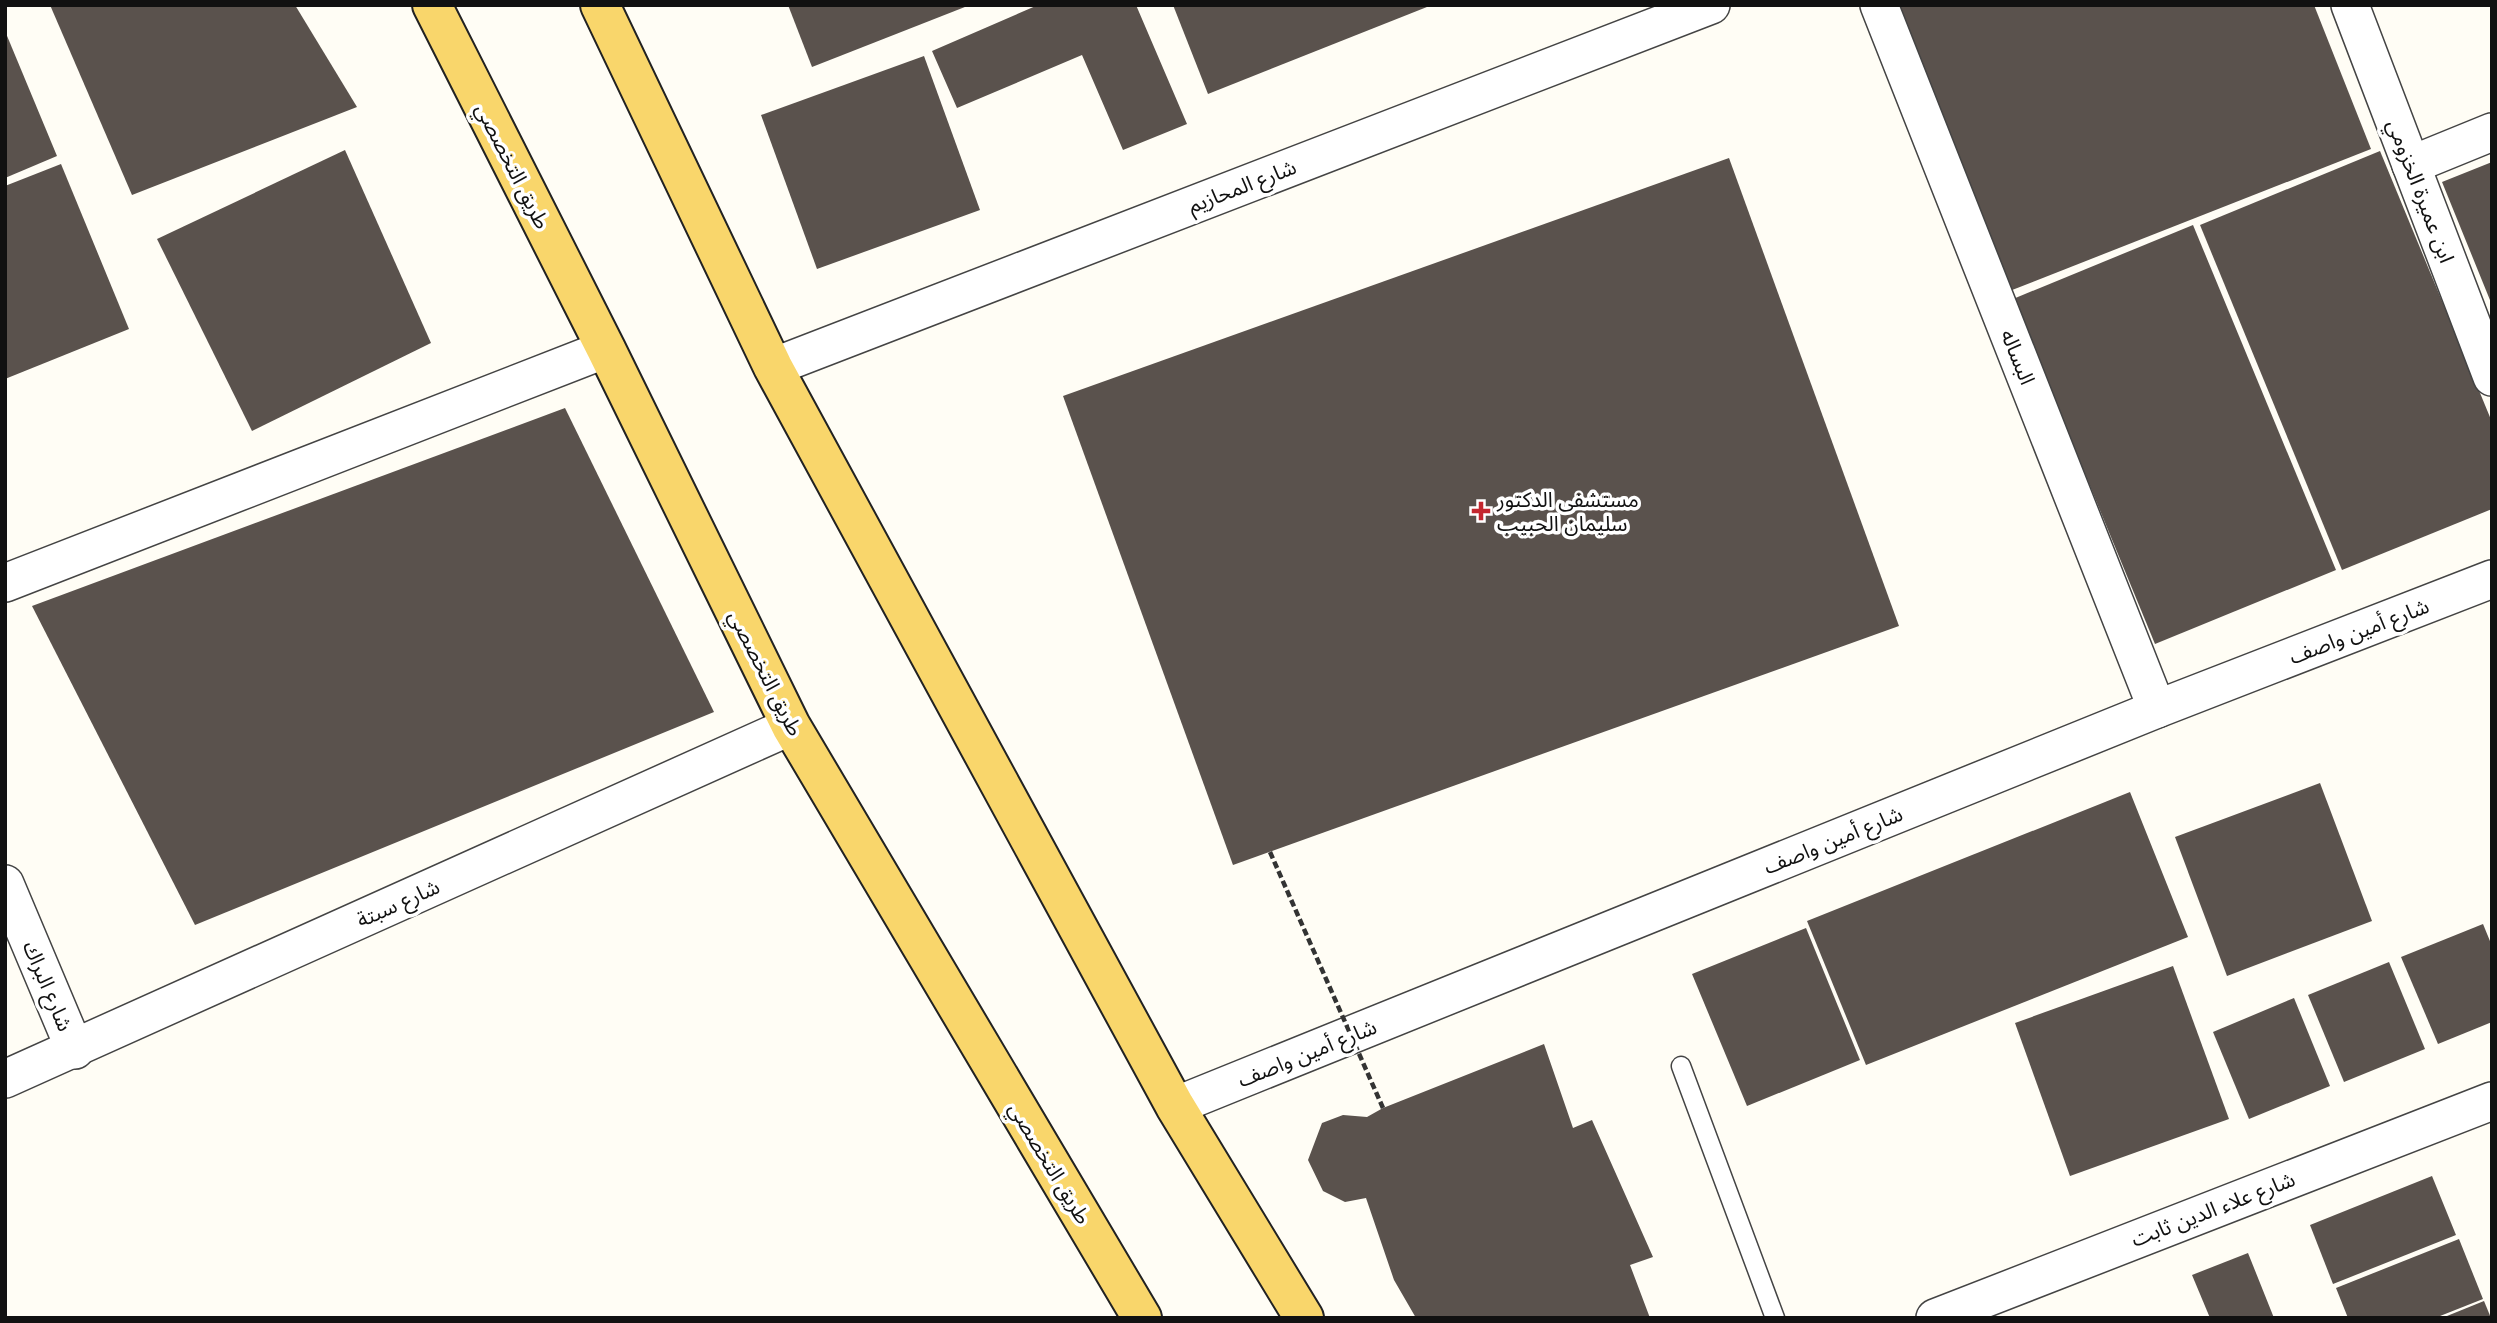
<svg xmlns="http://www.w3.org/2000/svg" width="2497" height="1323" font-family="Lora,'Noto Sans Arabic',serif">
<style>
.building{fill:#5a524d}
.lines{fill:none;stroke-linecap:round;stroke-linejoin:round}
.service-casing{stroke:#444;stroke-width:21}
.minor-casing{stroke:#444;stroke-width:40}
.primary-casing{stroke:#222;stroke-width:42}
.service{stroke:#fff;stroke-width:18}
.minor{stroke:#fff;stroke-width:37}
.primary{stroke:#f9d66b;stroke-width:38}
.path-bridge{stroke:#333;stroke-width:4.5;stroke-dasharray:7 3.5;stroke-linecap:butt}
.poi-dot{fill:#c4262e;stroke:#fff;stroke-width:2.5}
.labels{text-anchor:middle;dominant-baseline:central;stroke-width:7;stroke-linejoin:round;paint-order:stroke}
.street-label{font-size:21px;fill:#111;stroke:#fff}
.poi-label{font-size:21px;fill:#111;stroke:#fff;text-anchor:start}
</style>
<rect width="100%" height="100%" fill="#fffdf5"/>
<g class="building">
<path d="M 50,5 L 295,5 L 357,107 L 132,195 Z"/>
<path d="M 788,5 L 970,5 L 812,67 Z"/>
<path d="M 1038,5 L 1136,5 L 1187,124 L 1123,150 L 1082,55 L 957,108 L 932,51 Z"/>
<path d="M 1173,5 L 1432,5 L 1208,94 Z"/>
<path d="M 1893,5 L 2314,5 L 2371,149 L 2007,292 Z"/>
<path d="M 5,31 L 57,156 L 5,178 Z"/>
<path d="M 924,56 L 980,210 L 817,269 L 761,115 Z"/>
<path d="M 345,150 L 431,343 L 252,431 L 157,239 Z"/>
<path d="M 2380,151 L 2492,422 L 2492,509 L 2342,570 L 2200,225 Z"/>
<path d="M 1729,158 L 1899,626 L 1233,865 L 1063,396 Z"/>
<path d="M 2492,162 L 2492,305 L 2442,182 Z"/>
<path d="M 61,164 L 129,329 L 5,379 L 5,186 Z"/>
<path d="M 2193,225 L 2336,570 L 2155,644 L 2013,299 Z"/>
<path d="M 565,408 L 714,712 L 195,925 L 32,606 Z"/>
<path d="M 2320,783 L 2372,921 L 2227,976 L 2175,837 Z"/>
<path d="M 2130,792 L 2188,937 L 1866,1065 L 1807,921 Z"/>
<path d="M 2483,924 L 2492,946 L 2492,1022 L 2438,1044 L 2401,957 Z"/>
<path d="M 1806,928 L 1860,1060 L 1747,1106 L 1692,974 Z"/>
<path d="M 2389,962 L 2425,1049 L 2344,1082 L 2308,995 Z"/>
<path d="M 2173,966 L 2229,1119 L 2070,1176 L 2015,1023 Z"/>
<path d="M 2294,998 L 2330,1086 L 2249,1119 L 2213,1032 Z"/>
<path d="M 1544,1044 L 1573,1128 L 1592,1120 L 1653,1257 L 1630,1265 L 1650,1318 L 1416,1318 L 1394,1280 L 1366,1198 L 1345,1202 L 1323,1191 L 1308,1160 L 1322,1123 L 1343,1115 L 1367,1117 L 1383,1108 Z"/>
<path d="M 2432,1176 L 2456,1235 L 2333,1284 L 2310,1225 Z"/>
<path d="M 2459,1239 L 2483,1299 L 2435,1318 L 2348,1318 L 2336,1288 Z"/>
<path d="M 2248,1253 L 2274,1318 L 2210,1318 L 2192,1275 Z"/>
<path d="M 2484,1301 L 2491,1318 L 2442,1318 Z"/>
</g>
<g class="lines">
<defs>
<path id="service" d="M 1681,1066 L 1775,1318"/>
<g id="minor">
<path d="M 1879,5 L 2157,709"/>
<path d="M 2350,5 L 2492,377"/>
<path d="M 2411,165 L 2492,132"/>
<path d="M 773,367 L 1711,5"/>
<path d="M 5,583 L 606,349"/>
<path d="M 5,884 L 75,1050"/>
<path d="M 5,1079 L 791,726"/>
<path d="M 1175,1106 L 2157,709 L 2492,579"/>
<path d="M 1935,1318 L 2492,1101"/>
</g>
<g id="primary">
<path d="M 432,5 L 606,349 L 791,726 L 1142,1318"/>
<path d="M 600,5 L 773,367 L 1175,1106 L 1304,1318"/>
</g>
</defs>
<use href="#service" class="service-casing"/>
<use href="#minor" class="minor-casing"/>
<use href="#primary" class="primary-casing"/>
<use href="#service" class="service"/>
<use href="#minor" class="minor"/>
<use href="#primary" class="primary"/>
<path class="path-bridge" d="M 1270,852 L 1383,1108"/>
</g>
<path class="poi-dot" d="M1477.5 500.5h7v7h7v7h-7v7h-7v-7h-7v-7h7z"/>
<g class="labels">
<g class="street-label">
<text transform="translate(513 166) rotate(63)">طريق التخصصي</text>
<text transform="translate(1242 186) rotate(-21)">شارع المحازيم</text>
<text transform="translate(2421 191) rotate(69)">ابن عميرة الخزومي</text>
<text transform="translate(2018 357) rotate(68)">البساله</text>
<text transform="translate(2359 631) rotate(-21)">شارع أمين واصف</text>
<text transform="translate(766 673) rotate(63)">طريق التخصصي</text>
<text transform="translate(1833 840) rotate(-22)">شارع أمين واصف</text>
<text transform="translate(398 903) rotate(-24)">شارع سبتة</text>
<text transform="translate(48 986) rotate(67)">شارع البراك</text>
<text transform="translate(1307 1053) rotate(-22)">شارع أمين واصف</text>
<text transform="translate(1050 1163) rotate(59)">طريق التخصصي</text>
<text transform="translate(2213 1209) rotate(-21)">شارع علاء الدين ثابت</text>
</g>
<g class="poi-label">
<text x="1497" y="499">مستشفى الدكتور<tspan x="1497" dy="24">سليمان الحبيب</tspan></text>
</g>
</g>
<rect width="2497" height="1323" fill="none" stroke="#111111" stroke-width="14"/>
</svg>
